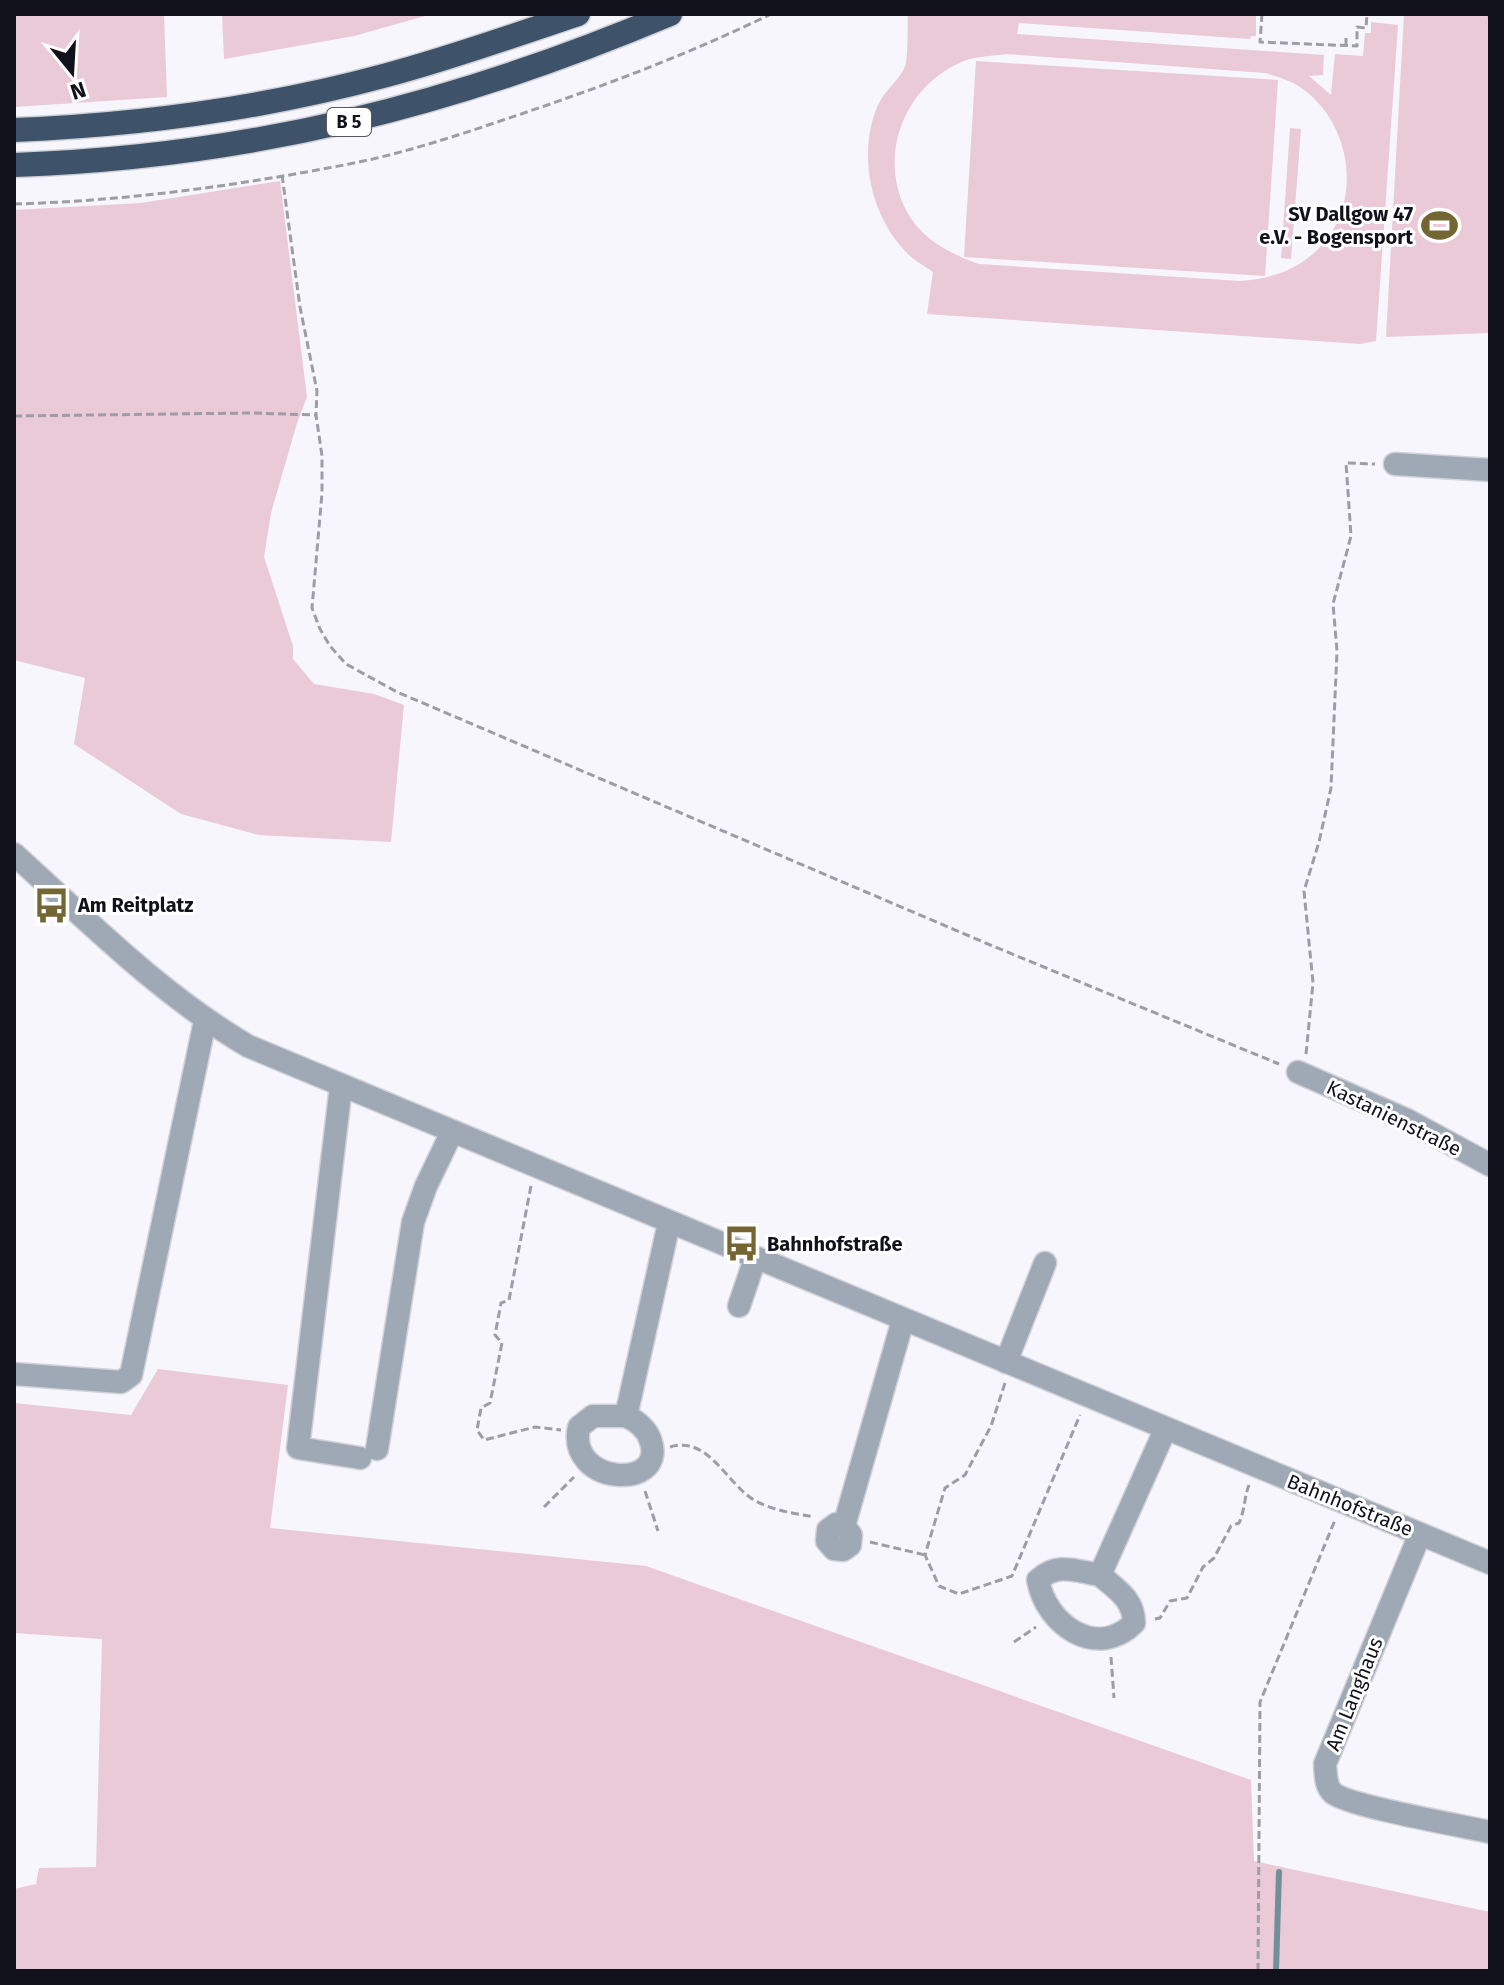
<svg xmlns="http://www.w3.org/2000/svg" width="1504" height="1985" font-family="'Fira Sans',sans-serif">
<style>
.green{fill:#eacad7;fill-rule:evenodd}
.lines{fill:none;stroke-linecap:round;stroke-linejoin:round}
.stream{stroke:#728e99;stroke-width:6}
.minor-casing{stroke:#d1d1d8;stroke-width:25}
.highway-casing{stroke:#d1d1d8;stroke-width:27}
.path{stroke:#9d9da5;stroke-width:3;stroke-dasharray:8 4;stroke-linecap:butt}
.minor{stroke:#9fa9b5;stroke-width:22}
.highway{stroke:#3e536a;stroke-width:24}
.labels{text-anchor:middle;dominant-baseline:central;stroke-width:6;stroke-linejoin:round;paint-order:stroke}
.shield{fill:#fff;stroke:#585860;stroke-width:2}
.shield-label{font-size:18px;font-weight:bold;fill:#11111c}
.poi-label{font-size:20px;font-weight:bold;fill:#11111c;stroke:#fff;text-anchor:start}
.street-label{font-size:20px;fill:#11111c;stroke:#fff}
</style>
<rect width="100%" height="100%" fill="#f6f6fc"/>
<g class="green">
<path d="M 14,14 L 164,14 L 167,97 L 14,107 Z"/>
<path d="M 222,14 L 432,14 L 354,36 L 224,59 Z"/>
<path d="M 908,14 L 1256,14 L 1256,36 L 1251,36 L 1250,39 L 1019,23 L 1017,34 L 1324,55 L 1323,75 L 1309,76 L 1331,95 L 1335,54 L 1363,56 L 1365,33 L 1371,33 L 1371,22 L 1398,25 L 1376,341 L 1360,344 L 927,314 L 933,272 C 925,266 915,261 908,254 C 871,218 858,157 876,110 C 883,91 896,84 904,69 C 909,60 907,26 908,14 ZM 1007,54 L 1265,73 C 1278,77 1293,81 1304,90 C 1355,128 1363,210 1314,253 C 1292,272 1268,279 1240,281 L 979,264 C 950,254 921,239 906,210 C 877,153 906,84 964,61 C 978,56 993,56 1007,54 Z"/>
<path d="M 1404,14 L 1490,14 L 1490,333 L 1386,337 Z"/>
<path d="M 976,61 L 1278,80 L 1265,276 L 964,257 Z"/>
<path d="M 1290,128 L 1301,129 L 1291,259 L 1281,258 Z"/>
<path d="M 280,181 L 307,397 L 297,423 L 271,513 L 264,557 L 293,646 L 293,659 L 314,684 L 374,694 L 404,705 L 391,842 L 259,835 L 181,814 L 74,744 L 85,678 L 14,660 L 14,210 L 141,203 Z"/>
<path d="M 158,1369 L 288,1385 L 270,1528 L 646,1566 L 1251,1780 L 1254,1861 L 1490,1912 L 1490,1971 L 14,1971 L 14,1889 L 36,1884 L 39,1868 L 96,1867 L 102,1639 L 14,1633 L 14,1403 L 131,1415 Z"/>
</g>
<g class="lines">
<path class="stream" d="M 1276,1971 L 1279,1872"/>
<defs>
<g id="minor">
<path d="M 1395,464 L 1490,470"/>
<path d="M 14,854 C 89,922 160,994 248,1046 L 1490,1563"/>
<path d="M 1298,1072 L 1407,1120 L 1490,1165"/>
<path d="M 341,1086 L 298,1448 L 360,1458"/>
<path d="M 739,1306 L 755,1259"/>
<path d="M 1006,1362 L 1045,1263"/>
<path d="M 14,1374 L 121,1382 L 131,1375 L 205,1021"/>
<path d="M 626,1416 C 637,1421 648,1430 651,1442 C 666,1491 566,1485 579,1427 L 593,1416 L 626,1416 L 669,1223"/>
<path d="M 377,1449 L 413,1222 L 426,1186 L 452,1132"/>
<path d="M 844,1526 L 851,1535 L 850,1545 L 843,1550 L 834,1549 L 827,1541 L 828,1530 L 836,1524 L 844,1526 L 903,1320"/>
<path d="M 1420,1534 L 1325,1764 C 1326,1774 1325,1786 1333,1793 C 1348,1806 1463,1826 1490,1832"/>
<path d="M 1100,1575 C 1116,1589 1134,1599 1134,1623 C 1097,1660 1046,1625 1038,1580 C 1058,1562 1075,1571 1100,1575 L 1165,1430"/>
</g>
<g id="highway">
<path d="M 14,130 C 139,125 266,108 387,75 C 451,58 515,35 578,14"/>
<path d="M 14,165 C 249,157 454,105 670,14"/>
</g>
</defs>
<use href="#minor" class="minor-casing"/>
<use href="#highway" class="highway-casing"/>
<g class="path">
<path d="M 1262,14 L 1260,42 L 1357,46 L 1357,27 L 1366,28 L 1367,14"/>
<path d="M 1489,14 L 1490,27"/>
<path d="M 1346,46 L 1346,35"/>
<path d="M 282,175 L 300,307 L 317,391 L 316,415 L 322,456 L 322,493 L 312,608 L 320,629 L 330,646 L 346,664 L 397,692 L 988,944 L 1279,1064"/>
<path d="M 14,204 C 124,201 235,186 344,165 C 403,154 462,134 518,115 C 604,86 689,54 771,14"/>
<path d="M 14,416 L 250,413 L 316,415"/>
<path d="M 1306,1054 L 1313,983 L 1304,891 L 1319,842 L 1331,788 L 1337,651 L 1333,604 L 1351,536 L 1346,463 L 1375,464"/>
<path d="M 531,1186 L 509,1300 L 501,1303 L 495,1335 L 502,1343 L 490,1403 L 481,1408 L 477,1430 L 484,1440 L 535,1427 L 561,1430"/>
<path d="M 1005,1383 L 991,1426 L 965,1475 L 945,1488 L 925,1555 L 939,1586 L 959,1594 L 1012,1576 L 1080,1415"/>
<path d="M 670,1447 C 708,1435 727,1484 754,1500 C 773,1511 794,1513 814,1517"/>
<path d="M 645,1491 L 658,1531"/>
<path d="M 544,1507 L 574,1477"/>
<path d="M 870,1542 L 925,1555"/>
<path d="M 1155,1619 L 1160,1618 L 1170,1601 L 1187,1598 L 1203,1567 L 1214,1558 L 1231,1526 L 1239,1523 C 1245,1510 1244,1498 1249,1485"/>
<path d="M 1014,1642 L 1036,1627"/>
<path d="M 1111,1657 L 1114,1698"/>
<path d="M 1258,1971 L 1260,1702 L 1335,1520"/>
</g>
<use href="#minor" class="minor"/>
<use href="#highway" class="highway"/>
</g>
<defs>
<symbol id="stadium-bare" viewBox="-9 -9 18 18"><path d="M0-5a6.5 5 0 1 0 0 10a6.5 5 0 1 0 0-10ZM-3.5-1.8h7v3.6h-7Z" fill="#746633" stroke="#fff" stroke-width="2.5" paint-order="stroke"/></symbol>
<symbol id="bus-bare" viewBox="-9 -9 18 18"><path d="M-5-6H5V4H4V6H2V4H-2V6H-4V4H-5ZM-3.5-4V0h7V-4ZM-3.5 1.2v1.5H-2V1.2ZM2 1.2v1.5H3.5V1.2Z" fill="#746633" stroke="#fff" stroke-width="2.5" paint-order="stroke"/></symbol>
</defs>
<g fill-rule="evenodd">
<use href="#stadium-bare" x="1414" y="200" width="51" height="51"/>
<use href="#bus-bare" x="26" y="880" width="51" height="51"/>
<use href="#bus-bare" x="716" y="1218" width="51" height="51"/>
</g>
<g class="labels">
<rect class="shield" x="327" y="108" width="44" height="28" rx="6"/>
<g class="shield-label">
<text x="349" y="122">B 5</text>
</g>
<g class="poi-label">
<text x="1413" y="214" text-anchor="end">SV Dallgow 47<tspan x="1413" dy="23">e.V. - Bogensport</tspan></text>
<text x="78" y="905">Am Reitplatz</text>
<text x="767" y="1244">Bahnhofstraße</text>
</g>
<g class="street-label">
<text transform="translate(1394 1118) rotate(26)">Kastanienstraße</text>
<text transform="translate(1350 1505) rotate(22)">Bahnhofstraße</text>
<text transform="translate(1354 1694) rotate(-68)">Am Langhaus</text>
</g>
</g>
<rect width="1504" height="1985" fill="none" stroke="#11111c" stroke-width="32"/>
<g transform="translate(72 72) rotate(162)" stroke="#ffffff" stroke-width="6" paint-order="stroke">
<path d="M0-6L14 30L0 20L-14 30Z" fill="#11111c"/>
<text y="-12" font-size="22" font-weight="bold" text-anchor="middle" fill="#11111c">N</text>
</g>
</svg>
